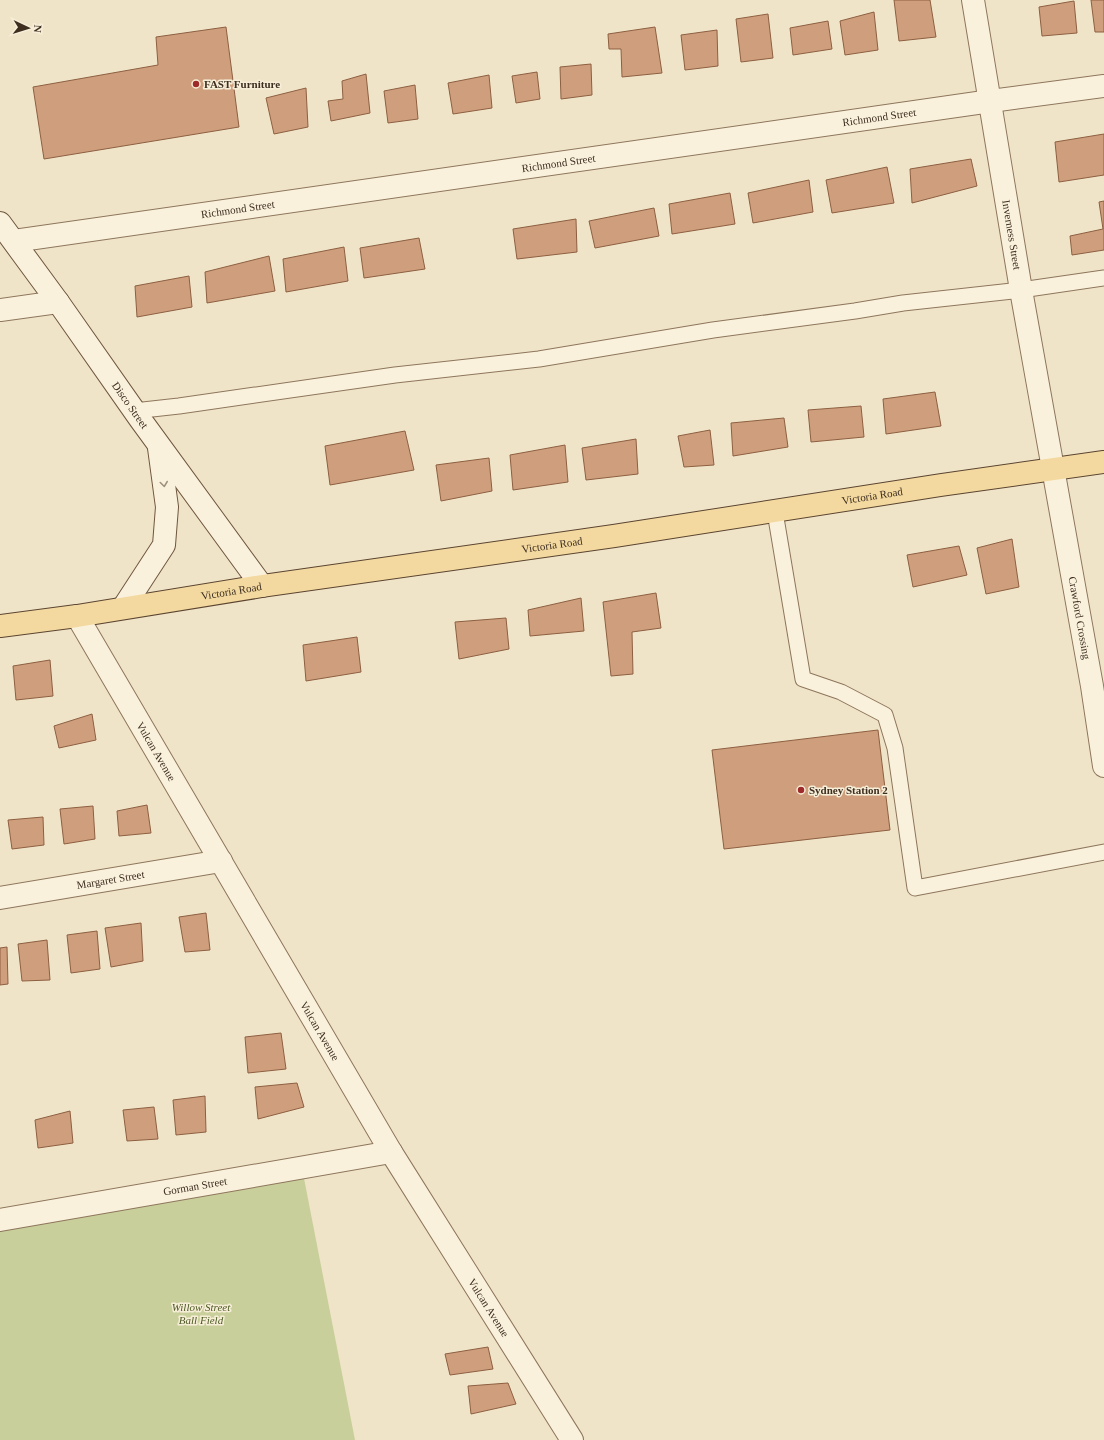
<svg xmlns="http://www.w3.org/2000/svg" width="1104" height="1440" font-family="Georgia,serif">
<style>
.green{fill:#c9cf9b}
.building{fill:#cf9f7d;stroke:#8d5f41}
.lines{fill:none;stroke-linecap:round;stroke-linejoin:round}
.lane-casing{stroke:#8d765c;stroke-width:17}
.street-casing{stroke:#8d765c;stroke-width:24}
.secondary-casing{stroke:#6f573f;stroke-width:24}
.primary-casing{stroke:#5b4430;stroke-width:24}
.lane{stroke:#faf1dc;stroke-width:15}
.street{stroke:#faf1dc;stroke-width:22}
.secondary{stroke:#faf1dc;stroke-width:22}
.primary{stroke:#f3d9a0;stroke-width:22}
.oneway{stroke:#9c907e}
.poi-dot{fill:#9e2a2b;stroke:#f7eed8;stroke-width:1.5}
.labels{text-anchor:middle;dominant-baseline:central;stroke-width:3;stroke-linejoin:round;paint-order:stroke}
.poi-label{font-size:11px;font-weight:bold;fill:#3d2e20;stroke:#f7eed8;text-anchor:start}
.street-label{font-size:11px;fill:#3d2e20;stroke:#f7eed8}
.park-label{font-size:11px;font-style:italic;fill:#4d5a26;stroke:#f7eed8}
</style>
<rect width="100%" height="100%" fill="#f0e4c8"/>
<path class="green" d="M 302,1168 L 355,1440 L 0,1440 L 0,1220 Z"/>
<g class="building">
<path d="M 894,0 L 930,0 L 936,37 L 899,41 Z"/>
<path d="M 1091,0 L 1104,0 L 1104,32 L 1095,32 Z"/>
<path d="M 1074,1 L 1077,33 L 1042,36 L 1039,7 Z"/>
<path d="M 874,12 L 878,50 L 845,55 L 840,21 Z"/>
<path d="M 768,14 L 773,58 L 741,62 L 736,19 Z"/>
<path d="M 828,21 L 832,49 L 793,55 L 790,28 Z"/>
<path d="M 226,27 L 239,127 L 44,159 L 33,87 L 158,65 L 156,37 Z"/>
<path d="M 655,27 L 662,73 L 622,77 L 621,49 L 609,49 L 608,34 Z"/>
<path d="M 717,30 L 718,66 L 685,70 L 681,35 Z"/>
<path d="M 591,64 L 592,95 L 561,99 L 560,67 Z"/>
<path d="M 537,72 L 540,99 L 516,103 L 512,76 Z"/>
<path d="M 366,74 L 370,113 L 331,121 L 328,101 L 343,99 L 342,81 Z"/>
<path d="M 489,75 L 492,108 L 453,114 L 448,83 Z"/>
<path d="M 415,85 L 418,119 L 388,123 L 384,91 Z"/>
<path d="M 306,88 L 308,127 L 274,134 L 266,98 Z"/>
<path d="M 1104,134 L 1104,175 L 1059,182 L 1055,142 Z"/>
<path d="M 971,159 L 977,186 L 912,203 L 910,169 Z"/>
<path d="M 887,167 L 894,203 L 832,213 L 826,180 Z"/>
<path d="M 809,180 L 813,212 L 753,223 L 748,193 Z"/>
<path d="M 730,193 L 735,224 L 672,234 L 669,204 Z"/>
<path d="M 1104,201 L 1104,250 L 1072,255 L 1070,236 L 1103,229 L 1099,202 Z"/>
<path d="M 654,208 L 659,236 L 595,248 L 589,221 Z"/>
<path d="M 576,219 L 577,252 L 517,259 L 513,229 Z"/>
<path d="M 419,238 L 425,269 L 364,278 L 360,248 Z"/>
<path d="M 344,247 L 348,281 L 286,292 L 283,259 Z"/>
<path d="M 269,256 L 275,291 L 207,303 L 205,272 Z"/>
<path d="M 189,276 L 192,307 L 137,317 L 135,286 Z"/>
<path d="M 935,392 L 941,426 L 886,434 L 883,399 Z"/>
<path d="M 861,406 L 864,437 L 811,442 L 808,410 Z"/>
<path d="M 784,418 L 788,447 L 733,456 L 731,423 Z"/>
<path d="M 710,430 L 714,465 L 684,467 L 678,436 Z"/>
<path d="M 405,431 L 414,470 L 330,485 L 325,446 Z"/>
<path d="M 636,439 L 638,474 L 586,480 L 582,448 Z"/>
<path d="M 565,445 L 568,482 L 513,490 L 510,455 Z"/>
<path d="M 489,458 L 492,491 L 441,501 L 436,465 Z"/>
<path d="M 1012,539 L 1019,587 L 986,594 L 977,548 Z"/>
<path d="M 959,546 L 967,575 L 913,587 L 907,555 Z"/>
<path d="M 656,593 L 661,628 L 632,632 L 633,674 L 611,676 L 603,602 Z"/>
<path d="M 581,598 L 584,631 L 530,636 L 528,610 Z"/>
<path d="M 506,618 L 509,649 L 459,659 L 455,622 Z"/>
<path d="M 357,637 L 361,672 L 306,681 L 303,645 Z"/>
<path d="M 50,660 L 53,696 L 16,700 L 13,666 Z"/>
<path d="M 92,714 L 96,740 L 59,748 L 54,726 Z"/>
<path d="M 878,730 L 890,830 L 724,849 L 712,750 Z"/>
<path d="M 147,805 L 151,833 L 119,836 L 117,811 Z"/>
<path d="M 93,806 L 95,839 L 64,844 L 60,809 Z"/>
<path d="M 43,817 L 44,845 L 12,849 L 8,820 Z"/>
<path d="M 206,913 L 210,950 L 185,952 L 179,917 Z"/>
<path d="M 141,923 L 143,961 L 111,967 L 105,928 Z"/>
<path d="M 97,931 L 100,969 L 71,973 L 67,935 Z"/>
<path d="M 47,940 L 50,980 L 22,981 L 18,944 Z"/>
<path d="M 7,947 L 8,984 L 0,985 L 0,948 Z"/>
<path d="M 281,1033 L 286,1069 L 248,1073 L 245,1037 Z"/>
<path d="M 297,1083 L 304,1107 L 258,1119 L 255,1087 Z"/>
<path d="M 205,1096 L 206,1132 L 176,1135 L 173,1100 Z"/>
<path d="M 154,1107 L 158,1139 L 127,1141 L 123,1110 Z"/>
<path d="M 70,1111 L 73,1143 L 38,1148 L 35,1120 Z"/>
<path d="M 488,1347 L 493,1369 L 450,1375 L 445,1354 Z"/>
<path d="M 508,1383 L 516,1404 L 471,1414 L 468,1386 Z"/>
</g>
<g class="lines">
<defs>
<g id="lane">
<path d="M 134,411 L 179,406 L 395,375 L 539,359 L 713,330 L 855,311 L 903,303 L 1021,290 L 1104,278"/>
<path d="M 775,512 L 803,679 L 841,692 L 885,715 L 895,748 L 915,888 L 1104,852"/>
</g>
<g id="street">
<path id="s1" d="M 973,0 L 1021,290 L 1092,686 L 1104,766"/>
<path id="s2" d="M 14,241 L 991,101 L 1104,86"/>
<path d="M 0,310 L 58,302"/>
<path id="s3" d="M 77,616 L 391,1152 L 572,1440"/>
<path id="s4" d="M 0,898 L 221,861"/>
<path id="s5" d="M 0,1220 L 391,1152"/>
</g>
<g id="secondary">
<path id="s6" d="M 0,223 L 58,302 L 140,419 L 262,586"/>
<path d="M 123,608 L 164,545 L 167,507 L 159,448"/>
</g>
<g id="primary">
<path id="s7" d="M 0,626 L 77,616 L 262,586 L 614,536 L 941,485 L 1104,462"/>
</g>
</defs>
<use href="#lane" class="lane-casing"/>
<use href="#street" class="street-casing"/>
<use href="#secondary" class="secondary-casing"/>
<use href="#primary" class="primary-casing"/>
<use href="#lane" class="lane"/>
<use href="#street" class="street"/>
<use href="#secondary" class="secondary"/>
<use href="#primary" class="primary"/>
</g>
<defs><path id="oneway-chevron" d="M-2-3.5L2.5 0L-2 3.5" fill="none" stroke-width="1.6" stroke-linecap="round" stroke-linejoin="round"/></defs>
<use class="oneway" href="#oneway-chevron" transform="translate(164 484) rotate(82)"/>
<g class="poi-dot">
<circle cx="196" cy="84" r="4"/>
<circle cx="801" cy="790" r="4"/>
</g>
<g class="labels">
<g class="poi-label">
<text x="204" y="84">FAST Furniture</text>
<text x="809" y="790">Sydney Station 2</text>
</g>
<g class="street-label">
<text stroke="none"><textPath href="#s2" startOffset="874">Richmond Street</textPath></text>
<text stroke="none"><textPath href="#s2" startOffset="550">Richmond Street</textPath></text>
<text stroke="none"><textPath href="#s2" startOffset="226">Richmond Street</textPath></text>
<text stroke="none"><textPath href="#s1" startOffset="238">Inverness Street</textPath></text>
<text stroke="none"><textPath href="#s6" startOffset="224">Disco Street</textPath></text>
<text stroke="none"><textPath href="#s7" startOffset="882">Victoria Road</textPath></text>
<text stroke="none"><textPath href="#s7" startOffset="558">Victoria Road</textPath></text>
<text stroke="none"><textPath href="#s7" startOffset="234">Victoria Road</textPath></text>
<text stroke="none"><textPath href="#s1" startOffset="627">Crawford Crossing</textPath></text>
<text stroke="none"><textPath href="#s3" startOffset="157">Vulcan Avenue</textPath></text>
<text stroke="none"><textPath href="#s4" startOffset="112">Margaret Street</textPath></text>
<text stroke="none"><textPath href="#s3" startOffset="481">Vulcan Avenue</textPath></text>
<text stroke="none"><textPath href="#s5" startOffset="198">Gorman Street</textPath></text>
<text stroke="none"><textPath href="#s3" startOffset="805">Vulcan Avenue</textPath></text>
</g>
<g class="park-label">
<text x="201" y="1307">Willow Street<tspan x="201" dy="13">Ball Field</tspan></text>
</g>
</g>
<g transform="translate(28 28) rotate(94)" stroke="#f7eed8" stroke-width="3" paint-order="stroke">
<path d="M0-3L7 15L0 10L-7 15Z" fill="#3d2e20"/>
<text y="-6" font-size="11" font-weight="bold" text-anchor="middle" fill="#3d2e20">N</text>
</g>
</svg>
